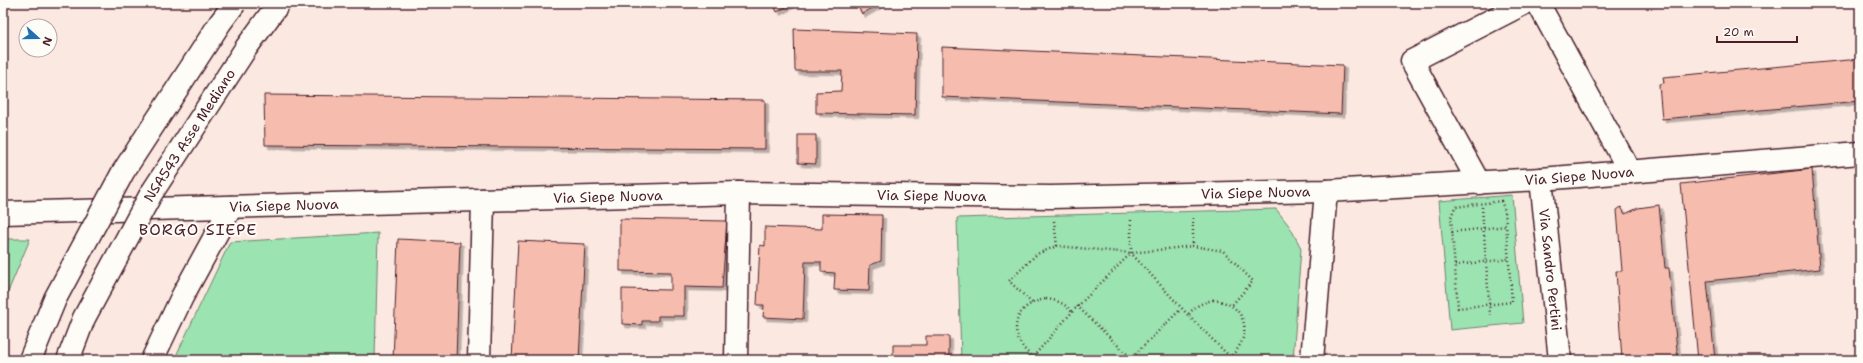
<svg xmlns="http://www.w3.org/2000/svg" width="1863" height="363" font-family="'Shantell Sans',sans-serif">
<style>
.green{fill:#9be3b1;stroke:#72816e}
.building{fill:#f6bdae;stroke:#4a1f2b;filter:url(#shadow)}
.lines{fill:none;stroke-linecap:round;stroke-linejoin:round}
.minor-casing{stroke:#4a1f2b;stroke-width:25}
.path{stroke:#4a1f2b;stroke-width:2.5;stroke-dasharray:1 3;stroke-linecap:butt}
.minor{stroke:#fdfcf7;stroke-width:22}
.trunk-bridge-casing{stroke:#4a1f2b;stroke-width:25;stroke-linecap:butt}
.trunk-bridge{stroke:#fdfcf7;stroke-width:22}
.labels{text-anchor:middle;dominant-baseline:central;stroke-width:4;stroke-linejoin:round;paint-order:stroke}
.street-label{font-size:14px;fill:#4a1f2b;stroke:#fdfcf7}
.quarter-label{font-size:16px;letter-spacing:1px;fill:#4a1f2b;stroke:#fdfcf7}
</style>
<defs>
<filter id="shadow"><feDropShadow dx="3.5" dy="3.5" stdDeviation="0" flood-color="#0004"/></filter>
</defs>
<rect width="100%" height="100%" fill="#fbe9e1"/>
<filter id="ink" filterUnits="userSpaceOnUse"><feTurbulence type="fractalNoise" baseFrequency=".025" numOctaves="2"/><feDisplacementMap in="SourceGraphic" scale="8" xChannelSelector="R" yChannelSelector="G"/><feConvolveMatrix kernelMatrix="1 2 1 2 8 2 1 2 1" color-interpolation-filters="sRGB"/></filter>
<g filter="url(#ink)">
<g class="green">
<path d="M 1512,195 L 1523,323 L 1450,330 L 1439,201 Z"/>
<path d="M 1276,209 L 1290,227 L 1301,248 L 1293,360 L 961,360 L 957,218 Z"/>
<path d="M 378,233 L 375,360 L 174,360 L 230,242 Z"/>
<path d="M 3,239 L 30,239 L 3,304 Z"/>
</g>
<g class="building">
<path d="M 773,3 L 793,3 L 777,12 Z"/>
<path d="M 856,3 L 881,3 L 862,14 Z"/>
<path d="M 794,29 L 917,34 L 915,115 L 816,113 L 816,92 L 841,91 L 842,71 L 795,71 Z"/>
<path d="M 942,47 L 1343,65 L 1341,114 L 942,97 Z"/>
<path d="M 1860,59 L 1860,101 L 1662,119 L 1659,84 L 1664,83 L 1663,77 Z"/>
<path d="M 264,95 L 765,100 L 765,149 L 265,145 Z"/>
<path d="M 798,135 L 816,135 L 816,164 L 798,163 Z"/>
<path d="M 1860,168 L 1860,191 L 1858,169 Z"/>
<path d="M 1812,169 L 1820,269 L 1707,281 L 1715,360 L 1698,360 L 1681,184 Z"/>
<path d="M 1659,205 L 1665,268 L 1669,268 L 1678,360 L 1622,360 L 1616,271 L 1622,271 L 1617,210 L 1621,207 L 1625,214 L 1638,208 Z"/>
<path d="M 822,214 L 882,215 L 881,261 L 870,265 L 869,291 L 834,290 L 835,273 L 821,272 L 821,262 L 805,262 L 803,319 L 763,317 L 764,305 L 757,305 L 760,245 L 765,246 L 765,227 L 822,229 Z"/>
<path d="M 620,219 L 727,221 L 722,288 L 684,287 L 684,316 L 658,316 L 658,321 L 642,321 L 642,325 L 622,324 L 622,289 L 671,290 L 671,272 L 620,271 Z"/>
<path d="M 398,239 L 460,242 L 456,360 L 393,360 Z"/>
<path d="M 518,241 L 585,244 L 579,360 L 512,360 Z"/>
<path d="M 926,336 L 949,336 L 949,360 L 893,360 L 893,345 L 926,345 Z"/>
<path d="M 1819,358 L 1819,360 L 1798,360 Z"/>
</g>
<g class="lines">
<defs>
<g id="minor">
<path d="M 1538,3 L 1630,172"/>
<path id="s1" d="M 1541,179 L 1560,360"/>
<path d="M 1479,183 L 1412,61 L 1525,3"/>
<path id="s2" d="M 3,213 L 739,193 L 1051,197 L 1326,191 L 1541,179 L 1860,153"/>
<path d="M 152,360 L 182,297 L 231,207"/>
<path d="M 479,360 L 483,200"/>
<path d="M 736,360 L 739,193"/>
<path d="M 1312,360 L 1326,191"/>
</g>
</defs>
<use href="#minor" class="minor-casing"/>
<g class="path">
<path d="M 1501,201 L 1505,211 L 1512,302 L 1458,308 L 1451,217 L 1455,207 Z"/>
<path d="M 1482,207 L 1490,315"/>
<path d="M 1193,218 L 1193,246"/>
<path d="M 1131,220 L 1131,253 L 1188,315"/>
<path d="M 1054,221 L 1057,246"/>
<path d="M 1452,232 L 1506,226"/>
<path d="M 1455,265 L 1509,259"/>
<path d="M 1046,299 C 1057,300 1064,303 1072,312 L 1033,357 C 1006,337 1012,304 1046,299 Z"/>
<path d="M 1213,300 C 1246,303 1255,335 1230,357 L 1188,315 C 1195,306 1201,303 1213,300 Z"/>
<path d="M 1032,303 L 1009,281 L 1037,254 L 1057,246 L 1131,253 L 1193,246 L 1223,251 L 1253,281 L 1232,305"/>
<path d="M 1077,306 L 1131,358"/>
<path d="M 1072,312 L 1131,253"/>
<path d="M 1131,360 L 1131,358 L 1181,309"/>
</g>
<use href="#minor" class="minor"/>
<defs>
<g id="trunk-bridge">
<path d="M 30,360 L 55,299 L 123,172 L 220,23 L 235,3"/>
<path id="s3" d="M 68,360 L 84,318 L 151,194 L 246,48 L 279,3"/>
</g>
</defs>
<use href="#trunk-bridge" class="trunk-bridge-casing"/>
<use href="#trunk-bridge" class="trunk-bridge"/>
</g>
</g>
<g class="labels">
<g class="street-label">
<text stroke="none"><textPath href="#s3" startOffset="256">NSA543 Asse Mediano</textPath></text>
<text stroke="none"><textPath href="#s2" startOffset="1577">Via Siepe Nuova</textPath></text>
<text stroke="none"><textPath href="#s2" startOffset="1253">Via Siepe Nuova</textPath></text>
<text stroke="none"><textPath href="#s2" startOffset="929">Via Siepe Nuova</textPath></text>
<text stroke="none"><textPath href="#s2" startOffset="605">Via Siepe Nuova</textPath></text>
<text stroke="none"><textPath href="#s2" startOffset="281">Via Siepe Nuova</textPath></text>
<text stroke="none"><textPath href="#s1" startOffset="91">Via Sandro Pertini</textPath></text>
</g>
<g class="quarter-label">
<text x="198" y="229">BORGO SIEPE</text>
</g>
</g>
<rect width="1863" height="363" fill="none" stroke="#fdfcf7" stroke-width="16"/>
<rect x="8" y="8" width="1847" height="347" fill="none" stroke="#4a1f2b" stroke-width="1.5" filter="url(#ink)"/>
<g transform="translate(38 38) rotate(111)"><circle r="19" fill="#fdfcf7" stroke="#b5a4a5"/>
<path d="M0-3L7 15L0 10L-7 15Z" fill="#1f6fb2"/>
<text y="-6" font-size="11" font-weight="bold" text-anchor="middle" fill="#4a1f2b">N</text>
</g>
<path d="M1717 36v6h80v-6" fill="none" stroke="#4a1f2b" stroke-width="2"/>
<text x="1723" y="36" font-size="12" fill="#4a1f2b" stroke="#fdfcf7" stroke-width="3" paint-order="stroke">20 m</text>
</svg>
